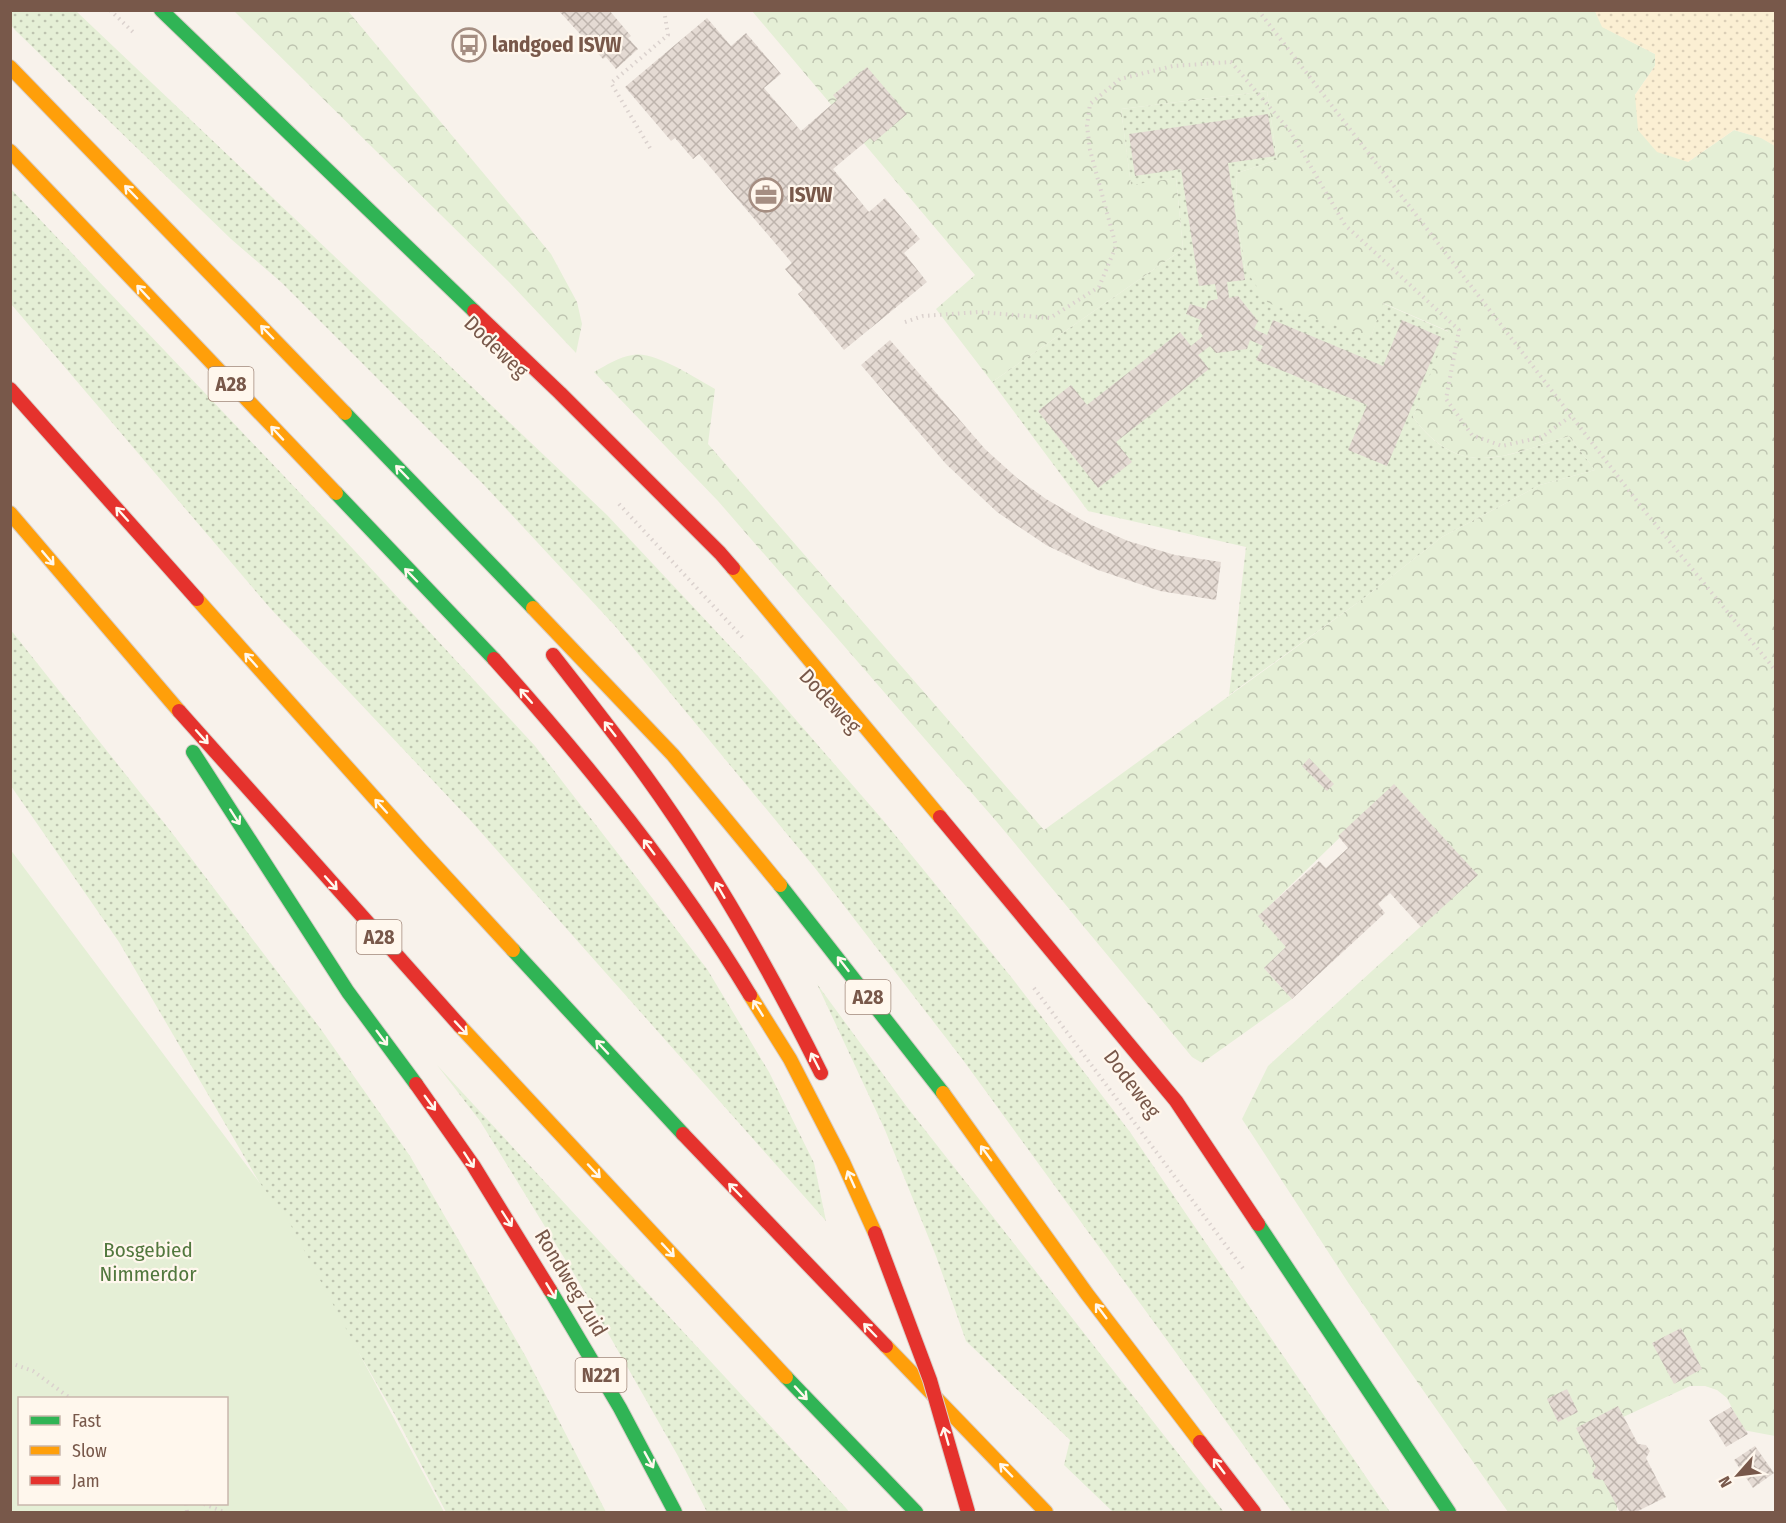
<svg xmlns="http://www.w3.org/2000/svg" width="1786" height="1523" font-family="'Fira Sans Condensed',sans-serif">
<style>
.grass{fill:url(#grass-dots)}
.forest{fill:url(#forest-crowns)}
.sand{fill:url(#sand-dots)}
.park{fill:#e5efd6;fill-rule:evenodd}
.building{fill:url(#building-cross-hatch)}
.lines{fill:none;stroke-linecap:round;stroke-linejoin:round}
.fast-casing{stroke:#d8cec8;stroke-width:16}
.slow-casing{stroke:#d8cec8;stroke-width:16}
.jam-casing{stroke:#d8cec8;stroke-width:16}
.path{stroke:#dbd2ce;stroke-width:4;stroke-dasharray:1.5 4.5;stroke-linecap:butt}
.fast{stroke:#30b455;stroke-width:14}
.slow{stroke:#ff9f0a;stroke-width:14}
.jam{stroke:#e5322d;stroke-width:14}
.jam-bridge-casing{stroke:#dacfc9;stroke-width:16;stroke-linecap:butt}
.jam-bridge{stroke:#e5322d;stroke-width:14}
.oneway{stroke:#fff7ed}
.labels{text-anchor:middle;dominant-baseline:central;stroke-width:4.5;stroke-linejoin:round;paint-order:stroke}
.shield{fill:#fff7ed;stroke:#a0887b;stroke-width:1.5}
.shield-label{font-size:20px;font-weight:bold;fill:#78584a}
.poi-label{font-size:21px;font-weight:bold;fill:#78584a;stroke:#fff7ed;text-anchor:start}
.street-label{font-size:21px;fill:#78584a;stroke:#fff7ed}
.park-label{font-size:21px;fill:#52783e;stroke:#fff7ed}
</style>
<defs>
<pattern id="grass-dots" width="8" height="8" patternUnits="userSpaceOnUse" patternTransform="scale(1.5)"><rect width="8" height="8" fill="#e5efd6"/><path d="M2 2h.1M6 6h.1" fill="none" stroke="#bec4b0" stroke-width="1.8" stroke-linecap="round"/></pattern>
<pattern id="forest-crowns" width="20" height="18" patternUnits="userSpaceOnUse" patternTransform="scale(1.5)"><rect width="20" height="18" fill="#e5efd6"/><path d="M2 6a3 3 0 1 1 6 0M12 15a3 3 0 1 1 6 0" fill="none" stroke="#bec4b0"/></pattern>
<pattern id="sand-dots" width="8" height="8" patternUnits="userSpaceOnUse" patternTransform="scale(1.5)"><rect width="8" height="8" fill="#fbefd3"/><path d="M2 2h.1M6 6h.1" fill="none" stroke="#dbcfb7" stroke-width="1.8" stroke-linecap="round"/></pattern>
<pattern id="building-cross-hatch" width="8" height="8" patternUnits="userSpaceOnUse" patternTransform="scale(1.5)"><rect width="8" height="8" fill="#e4dad3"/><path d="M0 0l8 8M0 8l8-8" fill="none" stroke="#beb4ad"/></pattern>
</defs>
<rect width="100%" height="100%" fill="#f8f2eb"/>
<g class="grass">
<path d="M 10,11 L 76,11 L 607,515 L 757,675 L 882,819 L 1012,978 L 1130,1132 L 1390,1512 L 1292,1512 L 963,1060 L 815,868 L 615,626 L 484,485 L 282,283 L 231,239 L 15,30 L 11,25 Z"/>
<path d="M 1267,91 L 1277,160 L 1237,173 L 1236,211 L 1245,269 L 1371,337 L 1382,303 L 1449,332 L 1413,417 C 1460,481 1505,456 1569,436 L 1595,470 L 1540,485 L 1442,537 L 1364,598 L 1229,695 L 1246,547 L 1088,511 L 992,382 L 1183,249 L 1176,178 L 1131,186 L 1121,109 Z"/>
<path d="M 10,188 L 341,536 L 535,746 L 707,969 L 769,1072 L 814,1163 L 826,1221 L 471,821 L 270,608 L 11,304 Z"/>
<path d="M 10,629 L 169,829 L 320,1028 L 410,1156 L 526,1357 L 606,1512 L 446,1512 L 395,1415 L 119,942 L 11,786 Z"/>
<path d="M 817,984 L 907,1107 L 1224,1512 L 1113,1512 L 1064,1465 L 1070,1440 L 966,1341 L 936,1256 L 885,1130 Z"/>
<path d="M 437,1065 L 846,1508 L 849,1512 L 707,1512 L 678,1456 L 576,1277 L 480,1121 Z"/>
</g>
<g class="forest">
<path d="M 234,11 L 348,11 L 551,254 L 577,302 L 582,324 L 576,353 L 509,282 Z"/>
<path d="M 752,11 L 1595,11 L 1603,27 L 1655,54 L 1655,66 L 1635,95 L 1688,162 L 1734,130 L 1762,138 L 1775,146 L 1775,1436 L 1743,1430 L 1727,1398 L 1717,1390 L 1705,1386 L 1690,1386 L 1619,1419 L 1620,1498 L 1616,1512 L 1508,1512 L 1349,1284 L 1242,1119 L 1268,1066 L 1477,875 L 1394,785 L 1259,916 L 1286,947 L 1264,968 L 1292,999 L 1202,1063 L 1192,1057 L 997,822 L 718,501 L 594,372 C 607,365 618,357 633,355 C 655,351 695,378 715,389 L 708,444 L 1044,830 L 1364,598 L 1442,537 L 1540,485 L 1595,470 L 1569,436 C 1504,456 1461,481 1413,417 L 1448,331 L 1383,303 L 1371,337 L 1268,303 L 1245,269 L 1236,211 L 1237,173 L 1277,160 L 1267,91 L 1121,109 L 1131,185 L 1176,178 L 1183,249 L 992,382 L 936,309 L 975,275 Z"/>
</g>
<path class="sand" d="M 1595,11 L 1775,11 L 1775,146 L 1761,138 L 1734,130 L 1688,162 L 1657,152 L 1638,130 L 1635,95 L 1655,66 L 1655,54 L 1602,27 Z"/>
<path class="park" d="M 10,849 L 289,1222 L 444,1512 L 11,1512 ZM 20,1398 L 226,1398 L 226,1504 L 20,1504 Z"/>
<g class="building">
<path d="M 558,10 L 609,10 L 631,36 L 628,38 L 638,49 L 616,69 L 606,57 L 603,59 Z"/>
<path d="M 707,18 L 731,46 L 746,33 L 781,74 L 764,88 L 801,131 L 837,100 L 833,95 L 867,67 L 907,114 L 874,142 L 870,138 L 833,169 L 869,212 L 885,198 L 920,239 L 904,253 L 927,282 L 844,350 L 798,294 L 803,290 L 785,269 L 792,263 L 699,154 L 693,159 L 675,138 L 671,141 L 625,87 Z"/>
<path d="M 1268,114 L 1275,156 L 1228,163 L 1245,280 L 1227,282 L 1229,298 L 1238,296 L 1258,321 L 1254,329 L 1267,335 L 1273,320 L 1383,366 L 1402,320 L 1441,337 L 1387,466 L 1348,450 L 1367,405 L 1256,360 L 1263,346 L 1250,340 L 1247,349 L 1216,353 L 1210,346 L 1198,355 L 1209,369 L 1116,442 L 1132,462 L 1098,488 L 1038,411 L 1071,385 L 1087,405 L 1180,332 L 1191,346 L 1203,336 L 1198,329 L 1201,320 L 1186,314 L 1190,304 L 1206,309 L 1208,301 L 1218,299 L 1215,284 L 1199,286 L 1181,169 L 1135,176 L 1129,134 Z"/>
<path d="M 890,340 L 985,449 L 1017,478 L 1046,499 L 1087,523 L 1128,541 L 1175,555 L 1221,562 L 1216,600 L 1160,591 L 1098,570 L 1046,545 L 997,512 L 946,464 L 861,365 Z"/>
<path d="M 1309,758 L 1334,784 L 1327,791 L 1302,766 Z"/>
<path d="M 1394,784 L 1478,875 L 1421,927 L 1390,893 L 1378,904 L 1385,913 L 1292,999 L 1264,968 L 1286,947 L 1258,916 L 1319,861 L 1326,868 L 1348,848 L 1338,836 Z"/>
<path d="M 1681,1328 L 1702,1369 L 1674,1384 L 1652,1343 Z"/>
<path d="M 1567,1389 L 1578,1412 L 1558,1422 L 1547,1399 Z"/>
<path d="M 1618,1406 L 1638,1444 L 1646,1445 L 1650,1451 L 1646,1458 L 1666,1497 L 1636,1512 L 1620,1512 L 1603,1480 L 1595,1479 L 1592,1474 L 1596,1467 L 1576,1428 Z"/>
<path d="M 1731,1407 L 1748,1434 L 1726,1447 L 1709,1420 Z"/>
<path d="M 1755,1446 L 1774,1473 L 1753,1488 L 1734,1460 Z"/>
</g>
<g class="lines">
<defs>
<g id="fast">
<path d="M 161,10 L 474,311"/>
<path d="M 345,413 L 533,608"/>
<path d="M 336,493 L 494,659"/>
<path d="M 193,752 L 348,992 L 416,1084"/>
<path d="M 780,885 L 943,1093"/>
<path d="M 513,950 L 683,1134"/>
<path d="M 1258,1224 L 1449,1512"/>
<path d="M 550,1290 L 620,1408 L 675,1512"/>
<path d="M 786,1377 L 916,1512"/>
</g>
<g id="slow">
<path d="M 10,67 L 345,413"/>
<path d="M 10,151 L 336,493"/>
<path d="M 10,513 L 179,711"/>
<path d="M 733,568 L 940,817"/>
<path d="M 197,599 L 420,849 L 513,950"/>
<path d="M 533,608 L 673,755 L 780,885"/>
<path d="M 750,995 L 790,1059 L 843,1162 L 875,1233"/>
<path d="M 460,1026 L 786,1377"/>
<path d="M 943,1093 L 1087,1294 L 1200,1442"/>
<path d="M 886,1346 L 1046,1512"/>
</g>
<g id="jam">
<path d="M 474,311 L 560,393 L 720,553 L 733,568"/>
<path d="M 10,389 L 197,599"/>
<path d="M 553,655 C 584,695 615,734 645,775 C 711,866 771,972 821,1073"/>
<path d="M 494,659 C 588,764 677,874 750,995"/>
<path d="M 179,711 L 460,1026"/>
<path d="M 940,817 L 1176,1101 L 1258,1224"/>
<path d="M 416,1084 L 473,1165 L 550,1290"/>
<path d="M 683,1134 L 886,1346"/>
<path d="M 1200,1442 L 1254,1512"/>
</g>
</defs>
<use href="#fast" class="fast-casing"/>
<use href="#slow" class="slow-casing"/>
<use href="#jam" class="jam-casing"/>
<g class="path">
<path d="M 110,10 L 134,33"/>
<path d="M 1258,10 L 1647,514 L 1776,671"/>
<path d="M 650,148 L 611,83 L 668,35 L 664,10"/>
<path d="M 905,322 L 923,316 L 979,312 L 1050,318 L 1099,287 L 1116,246 L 1090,150 L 1087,126 L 1090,104 L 1120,79 L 1173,66 L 1231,62 L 1290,131 L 1345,225 L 1459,330 L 1446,399 L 1472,435 L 1502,446 L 1542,437 L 1571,416"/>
<path d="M 619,504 L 744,639"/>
<path d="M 1034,988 L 1245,1271"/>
<path d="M 10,1363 L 33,1371 L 70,1398"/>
<path d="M 186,1504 L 187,1512"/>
<path d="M 204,1504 L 224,1512"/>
</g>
<use href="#fast" class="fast"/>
<use href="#slow" class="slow"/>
<use href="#jam" class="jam"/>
<defs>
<path id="jam-bridge" d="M 875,1233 L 930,1380 L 968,1512"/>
</defs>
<use href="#jam-bridge" class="jam-bridge-casing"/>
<use href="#jam-bridge" class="jam-bridge"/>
</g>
<defs><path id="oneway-shaft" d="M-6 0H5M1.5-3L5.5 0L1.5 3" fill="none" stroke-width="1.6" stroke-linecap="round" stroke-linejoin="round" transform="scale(1.5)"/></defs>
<g class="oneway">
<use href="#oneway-shaft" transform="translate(131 192) rotate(-134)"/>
<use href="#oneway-shaft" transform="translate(143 292) rotate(-133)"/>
<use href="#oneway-shaft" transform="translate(267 332) rotate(-134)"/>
<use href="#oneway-shaft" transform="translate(277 433) rotate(-133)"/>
<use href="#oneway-shaft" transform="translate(402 472) rotate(-134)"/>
<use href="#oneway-shaft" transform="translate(122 514) rotate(-132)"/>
<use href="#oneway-shaft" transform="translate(48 558) rotate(50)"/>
<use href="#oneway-shaft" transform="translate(411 575) rotate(-134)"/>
<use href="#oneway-shaft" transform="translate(251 660) rotate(-132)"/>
<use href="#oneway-shaft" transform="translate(526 696) rotate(-131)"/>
<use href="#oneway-shaft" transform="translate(610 729) rotate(-128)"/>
<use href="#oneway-shaft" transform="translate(202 737) rotate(48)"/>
<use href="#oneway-shaft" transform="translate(381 806) rotate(-132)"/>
<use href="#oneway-shaft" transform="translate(235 817) rotate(57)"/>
<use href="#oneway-shaft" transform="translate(649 847) rotate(-127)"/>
<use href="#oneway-shaft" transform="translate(331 883) rotate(48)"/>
<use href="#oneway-shaft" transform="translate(720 890) rotate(-120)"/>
<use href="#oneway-shaft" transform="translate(843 964) rotate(-128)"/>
<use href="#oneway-shaft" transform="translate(758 1008) rotate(-122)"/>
<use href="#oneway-shaft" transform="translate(461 1028) rotate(47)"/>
<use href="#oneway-shaft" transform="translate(382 1038) rotate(53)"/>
<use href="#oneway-shaft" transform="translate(602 1047) rotate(-133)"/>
<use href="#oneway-shaft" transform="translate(815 1061) rotate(-117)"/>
<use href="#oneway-shaft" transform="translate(430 1103) rotate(54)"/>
<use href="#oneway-shaft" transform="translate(986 1153) rotate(-126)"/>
<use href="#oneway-shaft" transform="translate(469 1160) rotate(57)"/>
<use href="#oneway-shaft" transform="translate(594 1171) rotate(47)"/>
<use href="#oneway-shaft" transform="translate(851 1179) rotate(-114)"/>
<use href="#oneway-shaft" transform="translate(735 1190) rotate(-134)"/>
<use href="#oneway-shaft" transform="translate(507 1219) rotate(57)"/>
<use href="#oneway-shaft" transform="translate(668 1250) rotate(47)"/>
<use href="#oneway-shaft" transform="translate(551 1291) rotate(59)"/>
<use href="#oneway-shaft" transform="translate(1101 1311) rotate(-127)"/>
<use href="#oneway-shaft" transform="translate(870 1330) rotate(-134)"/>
<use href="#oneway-shaft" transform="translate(801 1393) rotate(47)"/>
<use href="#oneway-shaft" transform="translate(946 1436) rotate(-106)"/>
<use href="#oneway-shaft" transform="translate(649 1460) rotate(61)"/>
<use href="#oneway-shaft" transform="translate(1219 1466) rotate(-127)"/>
<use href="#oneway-shaft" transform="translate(1006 1470) rotate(-134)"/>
</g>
<defs>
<symbol id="bus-ring" viewBox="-11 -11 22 22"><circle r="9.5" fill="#fff7ed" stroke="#a58e82" stroke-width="1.5"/><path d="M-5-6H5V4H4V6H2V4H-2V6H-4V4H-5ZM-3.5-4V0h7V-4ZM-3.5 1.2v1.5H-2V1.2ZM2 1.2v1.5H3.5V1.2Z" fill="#a58e82"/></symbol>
<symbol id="office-ring" viewBox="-11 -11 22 22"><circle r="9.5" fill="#fff7ed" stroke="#a58e82" stroke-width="1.5"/><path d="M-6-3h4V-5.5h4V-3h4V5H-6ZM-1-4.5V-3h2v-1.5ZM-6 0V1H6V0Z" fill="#a58e82"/></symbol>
</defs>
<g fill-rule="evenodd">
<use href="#bus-ring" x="450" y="26" width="38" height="38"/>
<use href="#office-ring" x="747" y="176" width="38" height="38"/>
</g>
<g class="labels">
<g class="shield">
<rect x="208.5" y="367" width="45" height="34" rx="4.5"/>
<rect x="356.5" y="920" width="45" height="34" rx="4.5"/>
<rect x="845.5" y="980" width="45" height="34" rx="4.5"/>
<rect x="575.5" y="1358" width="51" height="34" rx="4.5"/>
</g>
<g class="shield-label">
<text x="231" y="384">A28</text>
<text x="379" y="937">A28</text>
<text x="868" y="997">A28</text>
<text x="601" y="1375">N221</text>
</g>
<g class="poi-label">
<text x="492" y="45">landgoed ISVW</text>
<text x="789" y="195">ISVW</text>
</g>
<g class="street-label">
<text transform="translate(496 347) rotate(44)">Dodeweg</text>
<text transform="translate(830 701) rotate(47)">Dodeweg</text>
<text transform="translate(1132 1084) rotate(53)">Dodeweg</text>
<text transform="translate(571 1283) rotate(59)">Rondweg Zuid</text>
</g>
<g class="park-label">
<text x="148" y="1250">Bosgebied<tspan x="148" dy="24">Nimmerdor</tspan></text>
</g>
</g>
<rect width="1786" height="1523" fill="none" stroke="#78584a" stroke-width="24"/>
<rect x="18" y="1397" width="210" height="108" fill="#fff7ed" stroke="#c9b7ac" stroke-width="1.5"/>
<rect x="30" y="1416" width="30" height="9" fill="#30b455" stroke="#c9b7ac" stroke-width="1.5"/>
<text x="72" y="1427" font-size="18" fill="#78584a">Fast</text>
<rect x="30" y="1446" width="30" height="9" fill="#ff9f0a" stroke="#c9b7ac" stroke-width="1.5"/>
<text x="72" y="1457" font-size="18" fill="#78584a">Slow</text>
<rect x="30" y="1476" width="30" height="9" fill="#e5322d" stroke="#c9b7ac" stroke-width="1.5"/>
<text x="72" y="1487" font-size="18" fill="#78584a">Jam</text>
<g transform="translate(1738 1475) rotate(242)" stroke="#fff7ed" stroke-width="4.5" paint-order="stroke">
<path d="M0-4.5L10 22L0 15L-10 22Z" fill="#78584a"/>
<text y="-9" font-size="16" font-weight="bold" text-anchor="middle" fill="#78584a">N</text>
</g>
</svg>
